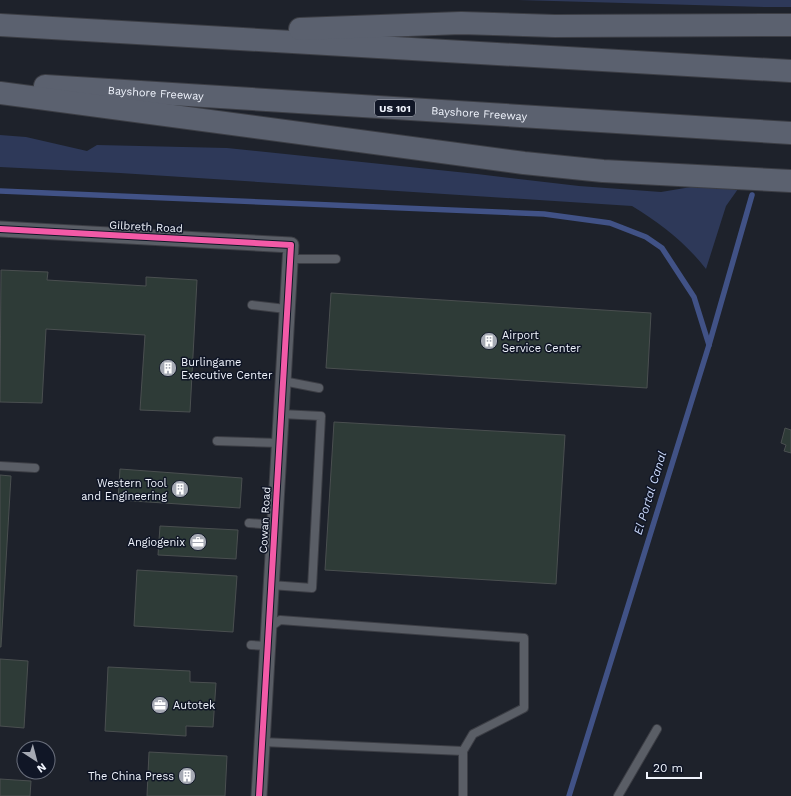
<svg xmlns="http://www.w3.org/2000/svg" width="791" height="796" font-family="'Work Sans',sans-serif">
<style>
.green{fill:#2e3959}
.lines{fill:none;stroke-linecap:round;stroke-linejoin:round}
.stream{stroke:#415286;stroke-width:5.5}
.building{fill:#2e3b37;stroke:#4a4f50}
.lane-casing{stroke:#3c3e45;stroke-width:10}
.street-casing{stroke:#3c3e45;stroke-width:17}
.highway-casing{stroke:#3c3e45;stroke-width:24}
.lane{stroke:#5a5e66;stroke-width:8}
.street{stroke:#5a5e66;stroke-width:15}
.highway{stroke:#5b616f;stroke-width:22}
.cycleway-casing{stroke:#101626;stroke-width:8}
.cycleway{stroke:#f35aa7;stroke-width:6}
.labels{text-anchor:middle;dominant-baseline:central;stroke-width:3;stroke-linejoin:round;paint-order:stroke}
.shield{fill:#101626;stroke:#adb1bc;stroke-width:1}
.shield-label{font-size:10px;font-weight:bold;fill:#f0f4fd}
.street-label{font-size:11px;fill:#f0f4fd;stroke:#101626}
.poi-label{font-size:11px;fill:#f0f4fd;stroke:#101626;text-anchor:start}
.water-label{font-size:12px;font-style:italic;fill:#cbd9fb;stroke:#101626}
</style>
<rect width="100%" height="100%" fill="#1e222b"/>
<g class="green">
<path d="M 518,0 L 791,0 L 791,7 L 764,7 Z"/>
<path d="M 0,135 L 26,137 L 87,151 L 97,145 L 227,148 L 477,174 L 579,186 L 661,192 L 691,187 L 738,189 L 726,206 L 706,269 C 685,242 661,224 632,206 L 120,173 L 0,167 Z"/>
</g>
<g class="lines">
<g class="stream">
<path d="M 0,191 L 544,214 L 610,223 L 646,237 L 662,248 L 694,297 L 709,345"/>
<path d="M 569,796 L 709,345 L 752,195"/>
</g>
</g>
<g class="building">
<path d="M 1,270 L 48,272 L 47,280 L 146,286 L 146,277 L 197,280 L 190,412 L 140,410 L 145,335 L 46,329 L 42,403 L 0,402 Z"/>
<path d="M 331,293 L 651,313 L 647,388 L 326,368 Z"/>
<path d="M 334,422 L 565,435 L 556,584 L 325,570 Z"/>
<path d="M 785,428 L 791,430 L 791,453 L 784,451 L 786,445 L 781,443 Z"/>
<path d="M 120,469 L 242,478 L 240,508 L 118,500 Z"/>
<path d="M 0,475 L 11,476 L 1,647 L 0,647 Z"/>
<path d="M 160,526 L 238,530 L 236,559 L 158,555 Z"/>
<path d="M 137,570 L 237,576 L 233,632 L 134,626 Z"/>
<path d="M 0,659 L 28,661 L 24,728 L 0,726 Z"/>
<path d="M 108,667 L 190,671 L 190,682 L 216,683 L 213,727 L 186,726 L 186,736 L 105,731 Z"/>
<path d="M 149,752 L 227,756 L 225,796 L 147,796 Z"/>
<path d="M 0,779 L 31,781 L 30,796 L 0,796 Z"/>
</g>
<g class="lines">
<defs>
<g id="lane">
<path d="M 291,259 L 336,259"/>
<path d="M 252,305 L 286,309"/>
<path d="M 283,381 L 319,388"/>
<path d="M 217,441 L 279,443"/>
<path d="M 0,466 L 35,468"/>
<path d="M 249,523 L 275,525"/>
<path d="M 271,585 L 312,588 L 321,416 L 281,414"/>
<path d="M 269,628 L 280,620 L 524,638 L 524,708 L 473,734 L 463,751 L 463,796"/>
<path d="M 251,645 L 267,646"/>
<path d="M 262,742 L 463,751"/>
<path d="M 618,796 L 657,729"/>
</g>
<path id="street" d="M 0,229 L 291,245 L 259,796"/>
<g id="highway">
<path d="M 0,25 L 791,71"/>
<path d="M 300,29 L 461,23 L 555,26 L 791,25"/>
<path id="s1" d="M 45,86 L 791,133"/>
<path d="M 0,93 L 524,163 L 603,171 L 791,181"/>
</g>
</defs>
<use href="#lane" class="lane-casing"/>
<use href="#street" class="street-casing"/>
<use href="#highway" class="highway-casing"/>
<use href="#lane" class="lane"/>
<use href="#street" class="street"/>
<use href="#highway" class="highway"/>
<defs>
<path id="cycleway" d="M 0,229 L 291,245 L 259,796"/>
</defs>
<use href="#cycleway" class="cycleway-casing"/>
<use href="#cycleway" class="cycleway"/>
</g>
<defs>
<symbol id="building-disc" viewBox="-11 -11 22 22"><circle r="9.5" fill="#a6aab4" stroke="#101626"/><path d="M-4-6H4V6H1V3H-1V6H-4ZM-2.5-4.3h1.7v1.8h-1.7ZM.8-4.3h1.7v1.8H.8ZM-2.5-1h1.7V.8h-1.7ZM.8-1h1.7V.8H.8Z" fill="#fff"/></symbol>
<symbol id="office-disc" viewBox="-11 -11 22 22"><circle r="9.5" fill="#a6aab4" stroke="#101626"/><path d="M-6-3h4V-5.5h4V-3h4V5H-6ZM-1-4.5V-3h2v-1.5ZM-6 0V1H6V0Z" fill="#fff"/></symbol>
</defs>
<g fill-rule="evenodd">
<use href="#building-disc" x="479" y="331" width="20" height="20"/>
<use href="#building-disc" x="158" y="358" width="20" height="20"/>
<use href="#building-disc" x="170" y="479" width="20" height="20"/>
<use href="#office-disc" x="188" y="532" width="20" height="20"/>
<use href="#office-disc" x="150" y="695" width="20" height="20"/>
<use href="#building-disc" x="177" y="766" width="20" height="20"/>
</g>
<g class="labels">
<rect class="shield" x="375" y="100" width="40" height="16" rx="3"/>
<g class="shield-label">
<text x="395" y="108">US 101</text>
</g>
<g class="street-label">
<text stroke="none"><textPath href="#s1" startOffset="111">Bayshore Freeway</textPath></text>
<text stroke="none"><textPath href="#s1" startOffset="435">Bayshore Freeway</textPath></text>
<text transform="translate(146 227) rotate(3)">Gilbreth Road</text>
<text transform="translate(265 520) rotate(-87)">Cowan Road</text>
</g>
<g class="poi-label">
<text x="502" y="335">Airport<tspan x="502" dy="13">Service Center</tspan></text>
<text x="181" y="362">Burlingame<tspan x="181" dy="13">Executive Center</tspan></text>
<text x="167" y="483" text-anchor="end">Western Tool<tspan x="167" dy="13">and Engineering</tspan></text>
<text x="185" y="542" text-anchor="end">Angiogenix</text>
<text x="173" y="705">Autotek</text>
<text x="174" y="776" text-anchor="end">The China Press</text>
</g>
<g class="water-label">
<text transform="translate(650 493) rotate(-73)">El Portal Canal</text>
</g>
</g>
<g transform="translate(36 760) rotate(144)"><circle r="19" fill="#101626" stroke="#6a6f7c"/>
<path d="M0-3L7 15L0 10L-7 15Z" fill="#a6aab4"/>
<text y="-6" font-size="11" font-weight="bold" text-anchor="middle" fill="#f0f4fd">N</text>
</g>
<path d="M647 772v6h54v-6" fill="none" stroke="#f0f4fd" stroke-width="2"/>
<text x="653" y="772" font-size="12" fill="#f0f4fd" stroke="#101626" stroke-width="3" paint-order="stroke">20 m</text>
</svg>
